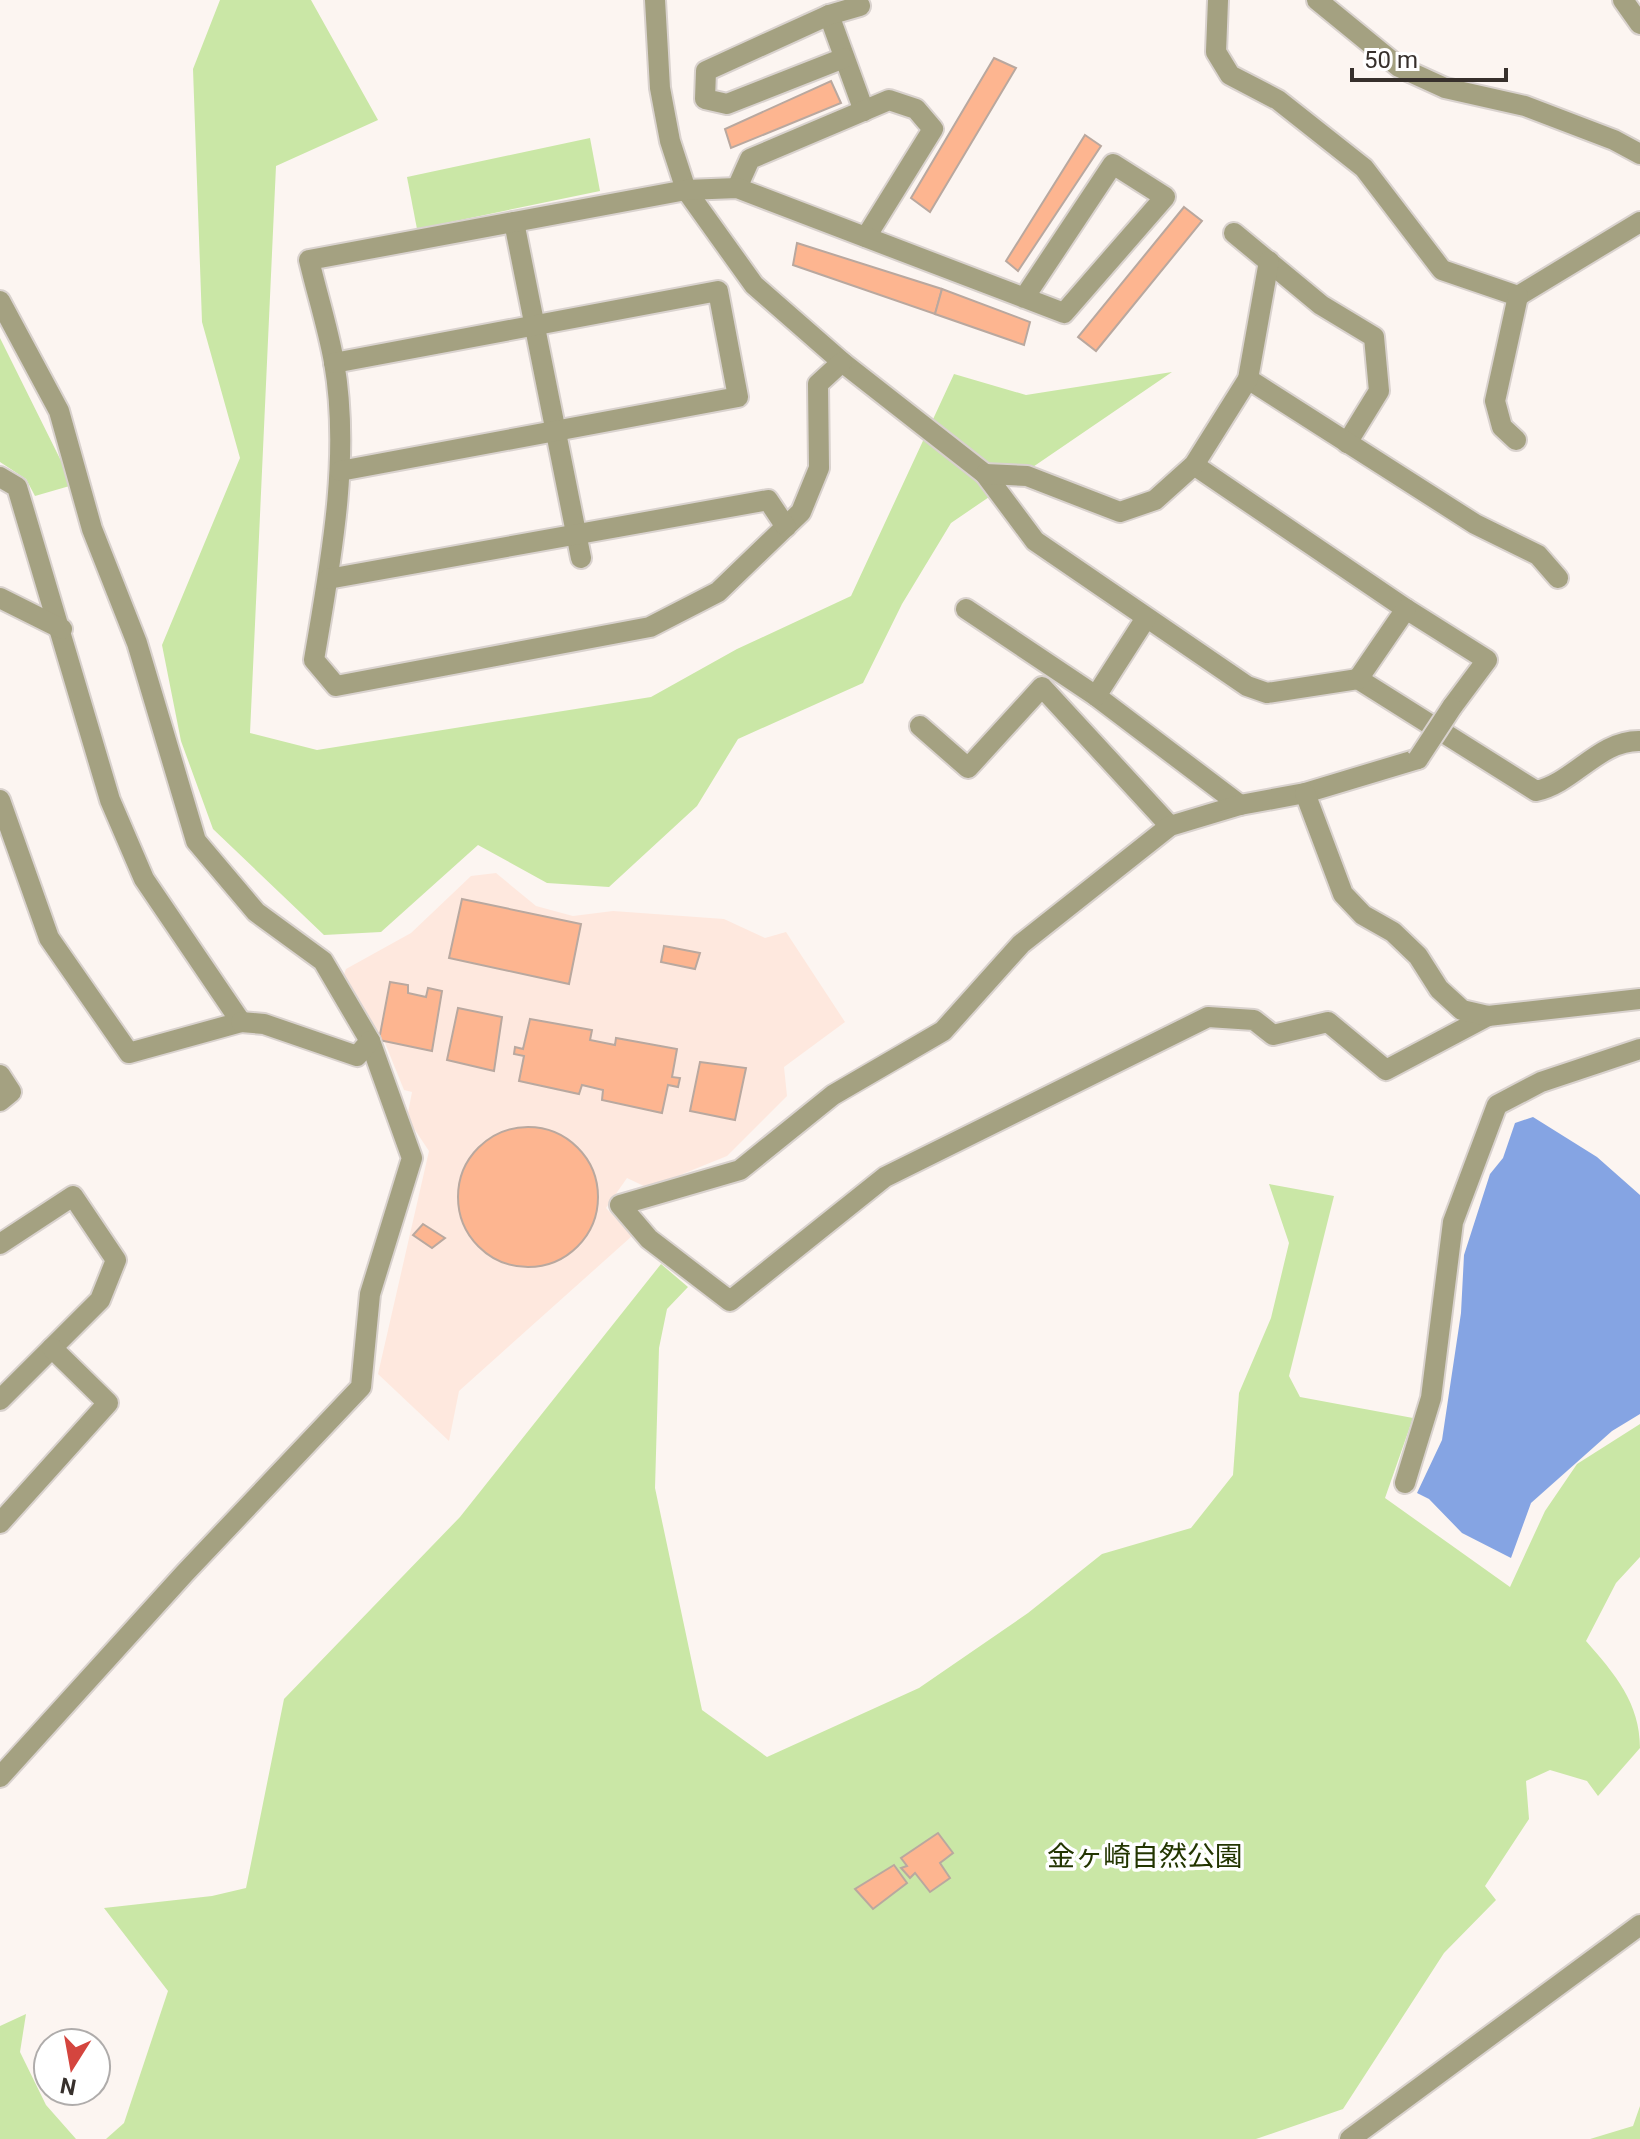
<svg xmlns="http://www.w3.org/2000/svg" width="1640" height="2139" viewBox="0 0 1640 2139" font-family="Roboto,'Noto Sans JP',sans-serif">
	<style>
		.built { fill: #fee8de }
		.green { fill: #cae7a6 }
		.water { fill: #85a4e3 }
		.building { fill: #fdb590; stroke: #b9a89f; stroke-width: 2 }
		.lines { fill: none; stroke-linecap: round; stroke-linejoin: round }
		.street-casing { stroke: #d9d2ce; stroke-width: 24 }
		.street { stroke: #a4a181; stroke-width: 20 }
		.street-bridge-casing { stroke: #d9d2ce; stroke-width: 24; stroke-linecap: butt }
		.street-bridge { stroke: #a4a181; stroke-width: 20 }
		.labels { text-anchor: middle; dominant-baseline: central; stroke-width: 7; stroke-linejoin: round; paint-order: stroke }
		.park-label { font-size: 28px; fill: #233501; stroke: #fff }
	</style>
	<rect width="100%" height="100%" fill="#fcf5f1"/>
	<polygon class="built" points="496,873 536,906 573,916 613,911 724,919 765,938 786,932 845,1022 784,1067 787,1096 727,1156 648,1188 627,1178 606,1208 632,1236 459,1391 449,1441 378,1374 429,1151 407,1118 412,1092 404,1090 385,1043 341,982 346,969 411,933 471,876"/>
	<g class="green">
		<polygon points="220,0 311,0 378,120 276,166 250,733 317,750 651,697 737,649 851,596 954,374 1026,395 1172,372 951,523 902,604 863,683 738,739 697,806 609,887 547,883 478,845 381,932 324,935 213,829 181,741 162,645 240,458 202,322 193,69"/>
		<polygon points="590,138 600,191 417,229 407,177"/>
		<polygon points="0,338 73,485 35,496 26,479 0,462"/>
		<path d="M 1269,1184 L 1334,1196 L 1289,1376 L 1300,1397 L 1413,1418 L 1385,1498 L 1510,1587 L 1545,1511 L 1577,1464 L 1640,1424 L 1640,1557 L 1616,1583 L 1586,1641 C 1615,1674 1640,1703 1640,1748 L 1598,1796 L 1587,1781 L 1550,1770 L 1526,1781 L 1529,1819 L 1485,1886 L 1496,1900 L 1444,1953 L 1343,2109 L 1256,2139 L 106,2139 L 124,2123 L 168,1991 L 104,1908 L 212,1896 L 246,1888 L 284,1699 L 460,1517 L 661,1264 L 688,1287 L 667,1309 L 659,1348 L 655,1488 L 702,1710 L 767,1757 L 919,1688 L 1028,1613 L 1102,1554 L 1191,1528 L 1233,1475 L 1239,1393 L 1271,1318 L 1289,1243 Z"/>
		<polygon points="26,2014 20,2052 46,2105 76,2139 0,2139 0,2026"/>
		<polygon points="1640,2106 1640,2139 1590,2139 1633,2126"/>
	</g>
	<polygon class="water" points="1533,1117 1597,1157 1640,1195 1640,1414 1612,1431 1531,1503 1511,1558 1462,1533 1429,1499 1417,1493 1442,1440 1461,1313 1464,1255 1490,1174 1503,1158 1515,1123"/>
	<g class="building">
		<polygon points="994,58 1016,68 930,212 911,198"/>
		<polygon points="831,81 841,103 731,148 725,129"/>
		<polygon points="1085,135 1101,146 1018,271 1006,261"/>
		<polygon points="1184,207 1202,221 1096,351 1078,337"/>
		<polygon points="797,243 942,289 935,314 793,265"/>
		<polygon points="942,289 1030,322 1024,345 935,314"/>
		<polygon points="462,899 581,924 569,984 449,958"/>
		<polygon points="664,946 700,953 695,969 661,962"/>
		<polygon points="390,982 408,985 408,993 426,997 428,988 442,991 432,1051 379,1040"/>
		<polygon points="458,1008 502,1017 494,1071 447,1060"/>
		<polygon points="530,1019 592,1030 590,1040 615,1045 616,1038 677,1049 672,1077 680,1078 678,1087 668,1085 662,1113 602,1100 603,1090 582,1085 579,1094 519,1081 524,1056 514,1054 515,1047 523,1049"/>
		<polygon points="700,1062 746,1068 735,1120 690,1111"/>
		<circle cx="528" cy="1197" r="70"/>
		<polygon points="423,1224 445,1238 432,1248 413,1235"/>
		<polygon points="938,1833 953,1853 940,1863 950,1878 930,1892 915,1873 910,1878 901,1868 907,1866 901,1858"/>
		<polygon points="894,1865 907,1883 873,1909 855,1889"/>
	</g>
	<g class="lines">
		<defs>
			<g id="street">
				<path d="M 655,0 L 660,88 L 670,141 L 686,190 L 754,285 L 842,362 L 985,474 L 1035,541 L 1247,686 L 1267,693 L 1358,679 L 1536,791 C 1574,783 1599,740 1640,741"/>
				<polyline points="1218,0 1216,52 1230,75 1278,100 1364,168 1442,270 1518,296 1640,222"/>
				<polyline points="1317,0 1399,67 1445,88 1525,106 1614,140 1640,154"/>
				<polyline points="1623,0 1640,24"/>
				<polyline points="829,15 864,111"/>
				<polyline points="844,58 727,104 705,99 706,71 829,15 860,6"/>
				<polyline points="737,188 750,159 889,100 916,109 933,129 866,237"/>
				<polyline points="514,222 581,558"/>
				<polyline points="1234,233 1321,305 1374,337 1379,391 1347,443"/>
				<polyline points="0,301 59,411 92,529 137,643 196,841 256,912 323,961 370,1041 412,1158 370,1294 361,1387 184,1574 0,1777"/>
				<path d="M 842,362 L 818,384 L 819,468 L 801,512 L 718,592 L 650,627 L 336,686 L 314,660 C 330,565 351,458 334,362 C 328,328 317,294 309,260 L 686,190 L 737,188 L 1064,313 L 1165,197 L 1113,164 L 1024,298"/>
				<polyline points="334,363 718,291 738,397 340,471"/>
				<polyline points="1248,379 1475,524 1538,555 1558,578"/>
				<polyline points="1516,440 1502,427 1495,401 1518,296"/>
				<polyline points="1194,465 1406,609 1487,660 1452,707"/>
				<polyline points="985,474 1027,476 1120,512 1155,500 1194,465 1248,379 1269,261"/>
				<polyline points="0,477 17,487 110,800 144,879 241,1022 129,1053 49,938 0,800"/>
				<polyline points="328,579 768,500 786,527"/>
				<polyline points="0,598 62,629"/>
				<polyline points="966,609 1096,696 1240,805"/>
				<polyline points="1358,679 1406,609"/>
				<polyline points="1096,696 1146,618"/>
				<polyline points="920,726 968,768 1042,687 1170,826"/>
				<polyline points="1418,759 1305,793 1240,805 1170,826 1021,944 943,1031 833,1095 740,1170 620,1205 649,1239 730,1301 885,1177 1208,1017 1254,1020 1273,1035 1328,1022 1386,1070 1488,1016"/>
				<polyline points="1305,793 1343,894 1363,915 1393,932 1418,956 1439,989 1462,1010 1488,1016 1640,999"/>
				<polyline points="241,1022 264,1024 357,1056 370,1041"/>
				<polyline points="0,1075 11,1092 0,1101"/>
				<polyline points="0,1244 73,1196 116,1260 100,1300 0,1400"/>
				<polyline points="1405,1483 1431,1398 1453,1222 1497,1105 1541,1082 1640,1049"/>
				<polyline points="0,1523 108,1403 52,1348"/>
				<polyline points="1350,2139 1640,1925"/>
			</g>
		</defs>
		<use href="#street" class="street-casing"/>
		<use href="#street" class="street"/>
		<defs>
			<polyline id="street-bridge" points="1418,759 1452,707"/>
		</defs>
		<use href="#street-bridge" class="street-bridge-casing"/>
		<use href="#street-bridge" class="street-bridge"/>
	</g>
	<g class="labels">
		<g class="park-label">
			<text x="1145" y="1856">金ヶ崎自然公園</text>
		</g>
	</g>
	<g transform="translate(72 2067) rotate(191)"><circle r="38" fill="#ffffff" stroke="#afacab" stroke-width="2"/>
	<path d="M0-6L14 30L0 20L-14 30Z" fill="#d4453e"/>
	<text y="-12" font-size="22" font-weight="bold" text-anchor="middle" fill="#37302c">N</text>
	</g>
	<path d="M1352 68v12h154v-12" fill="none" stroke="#37302c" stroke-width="4"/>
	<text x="1364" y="68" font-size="24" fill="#37302c" stroke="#ffffff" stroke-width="6" paint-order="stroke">50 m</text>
</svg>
